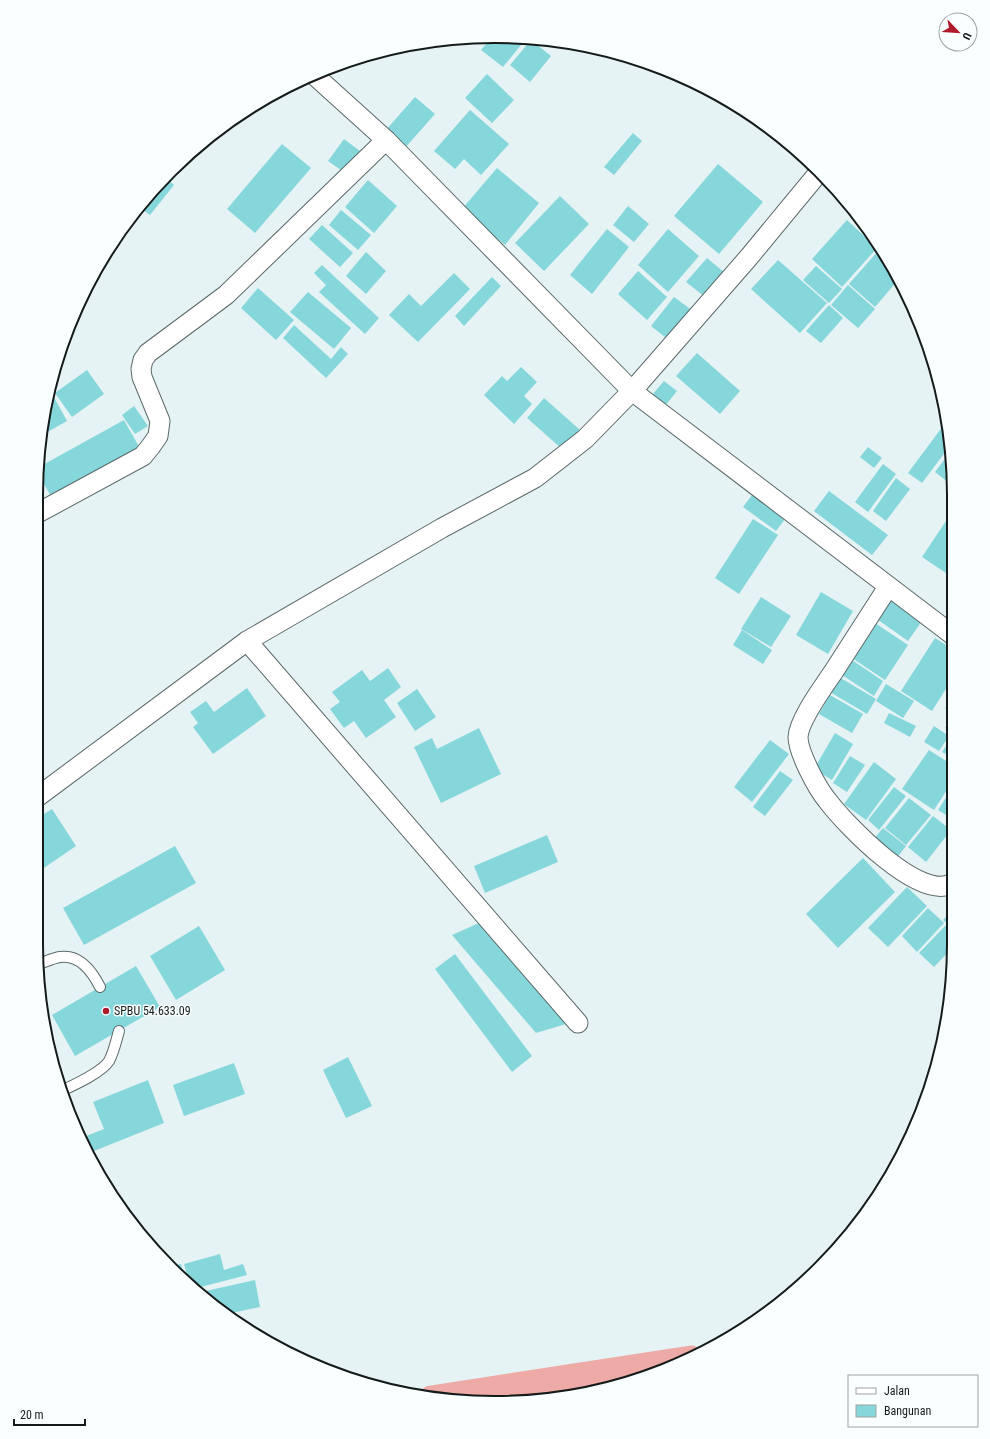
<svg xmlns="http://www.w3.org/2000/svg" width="990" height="1439" viewBox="0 0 990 1439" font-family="'Roboto Condensed',sans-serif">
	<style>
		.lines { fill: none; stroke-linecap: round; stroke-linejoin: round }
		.canal { stroke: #edaaa6; stroke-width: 25 }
		.building { fill: #86d7db }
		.lane-casing { stroke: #5c6969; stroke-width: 12 }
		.street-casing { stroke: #5c6969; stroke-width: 21 }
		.lane { stroke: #fff; stroke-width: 10 }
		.street { stroke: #fff; stroke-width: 19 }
		.poi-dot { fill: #ae1a2b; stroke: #f9ffff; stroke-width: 1.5 }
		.labels { text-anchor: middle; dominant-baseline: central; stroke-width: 3; stroke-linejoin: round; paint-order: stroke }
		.poi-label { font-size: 12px; fill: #151a1a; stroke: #f9ffff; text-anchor: start }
		.rim { fill: none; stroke: #151a1a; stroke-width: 2 }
	</style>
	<rect width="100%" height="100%" fill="#e5f3f4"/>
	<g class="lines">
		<polyline class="canal" points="431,1398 691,1358"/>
	</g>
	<g class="building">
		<polygon points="493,36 495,36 526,39 503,67 481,50"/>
		<polygon points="531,40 551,56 530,82 510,65"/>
		<polygon points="545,41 556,42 559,42 555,48"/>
		<polygon points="487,74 514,100 492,123 465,98"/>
		<polygon points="415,97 435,114 405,148 385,131"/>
		<polygon points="470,110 509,144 481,175 464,159 455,169 434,151"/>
		<polygon points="633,133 642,141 614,175 604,167"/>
		<polygon points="344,139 364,154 348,175 328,161"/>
		<polygon points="282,144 311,168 255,233 227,209"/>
		<polygon points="718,164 763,202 719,254 674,216"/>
		<polygon points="497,168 539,203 505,245 462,209"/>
		<polygon points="164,177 174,185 150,215 139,207"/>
		<polygon points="368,180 397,206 374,233 345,207"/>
		<polygon points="560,196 589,224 544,271 515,243"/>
		<polygon points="628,206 649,224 634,242 613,225"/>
		<polygon points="341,210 371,235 358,250 329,225"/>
		<polygon points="847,220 877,248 842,287 812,259"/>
		<polygon points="322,225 353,253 340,267 309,239"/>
		<polygon points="607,229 629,247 592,294 570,275"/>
		<polygon points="668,229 699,256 668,292 638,265"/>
		<polygon points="878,251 885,257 899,279 875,307 849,284"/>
		<polygon points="366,252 386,271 366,294 346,276"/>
		<polygon points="707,258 725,273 705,297 686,282"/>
		<polygon points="778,260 827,303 800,333 751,289"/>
		<polygon points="322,265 379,318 365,334 319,292 326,285 314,273"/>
		<polygon points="816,266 842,289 829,303 803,280"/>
		<polygon points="638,271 667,297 647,320 618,294"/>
		<polygon points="454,273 470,289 418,342 389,315 409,294 421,306"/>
		<polygon points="492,277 501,286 464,326 455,316"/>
		<polygon points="848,285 875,309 858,328 831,305"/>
		<polygon points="258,288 294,320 276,340 241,308"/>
		<polygon points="308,292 351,328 334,349 290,312"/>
		<polygon points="674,297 693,311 670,341 651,326"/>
		<polygon points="829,305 843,318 821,343 806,331"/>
		<polygon points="294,325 331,359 341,347 348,354 326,378 283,338"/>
		<polygon points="697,353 740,391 720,414 676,376"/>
		<polygon points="521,367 537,382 524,396 532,404 514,424 484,395 502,376 507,381"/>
		<polygon points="87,370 104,394 72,417 55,393"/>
		<polygon points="664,381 677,391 665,406 652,395"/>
		<polygon points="50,390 67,421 42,435 45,406"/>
		<polygon points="544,398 580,430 562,449 527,418"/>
		<polygon points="134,406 148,426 135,434 122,415"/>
		<polygon points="124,420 142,452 54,502 38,473 39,467"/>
		<polygon points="943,426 948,430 949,447 922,483 908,473"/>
		<polygon points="868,447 882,458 874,468 860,457"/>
		<polygon points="950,452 953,486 935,472"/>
		<polygon points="883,464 896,474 868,512 855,502"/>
		<polygon points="896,478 910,489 886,521 873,511"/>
		<polygon points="755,491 788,515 776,531 743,507"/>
		<polygon points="829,491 888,535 872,555 814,511"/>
		<polygon points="36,493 43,506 36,510"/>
		<polygon points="954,509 954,567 949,575 922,557"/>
		<polygon points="753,519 778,535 739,594 715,578"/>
		<polygon points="821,592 853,611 828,654 796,635"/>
		<polygon points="888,596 922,621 908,641 874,617"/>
		<polygon points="761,597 791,616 771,647 741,629"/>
		<polygon points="875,623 908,645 885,680 852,658"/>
		<polygon points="742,630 772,650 763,664 733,645"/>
		<polygon points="935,638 954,650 954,676 932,711 901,691"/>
		<polygon points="846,656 883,681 874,696 836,671"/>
		<polygon points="388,668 401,687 384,700 396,717 366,738 354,721 344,728 330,709 340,702 332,692 362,670 370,681"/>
		<polygon points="839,677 876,699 867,714 830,692"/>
		<polygon points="886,684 914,701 903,718 876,701"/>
		<polygon points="247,688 266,716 213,754 193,727 198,723 190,712 206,701 214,712"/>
		<polygon points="417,689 436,717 415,731 397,703"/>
		<polygon points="830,695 863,714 852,733 819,714"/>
		<polygon points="954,695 954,714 945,708"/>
		<polygon points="889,713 916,726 910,737 884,723"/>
		<polygon points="951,718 954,720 953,758 942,752 954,734 945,728"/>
		<polygon points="934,726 949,736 939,751 924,742"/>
		<polygon points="479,728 501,774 441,803 414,747 432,738 437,749"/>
		<polygon points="835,733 853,744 832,780 814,769"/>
		<polygon points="770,740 789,754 752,802 734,787"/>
		<polygon points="929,750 954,766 954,779 934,810 902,789"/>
		<polygon points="850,756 865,765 847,792 833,783"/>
		<polygon points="874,762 896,779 866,820 844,804"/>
		<polygon points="780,771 793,780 765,816 753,807"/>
		<polygon points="954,785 954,820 938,810"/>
		<polygon points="894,787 906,796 879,830 868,820"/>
		<polygon points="909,798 931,815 906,845 885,828"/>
		<polygon points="52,809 76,846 38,872 36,869 36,819"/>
		<polygon points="933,816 951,830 926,862 908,847"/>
		<polygon points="883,828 906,846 896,859 873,840"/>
		<polygon points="547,835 558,862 485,893 474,866"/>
		<polygon points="175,846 196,883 84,945 63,908"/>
		<polygon points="863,858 895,892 838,948 806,914"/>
		<polygon points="907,887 927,906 888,947 868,928"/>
		<polygon points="928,908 944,923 917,952 902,936"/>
		<polygon points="954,908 954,929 943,920"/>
		<polygon points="479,923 566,1024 536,1033 452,935"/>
		<polygon points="947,924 954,931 954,946 934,967 919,953"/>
		<polygon points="199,926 225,970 176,1000 150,956"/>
		<polygon points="455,954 532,1056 512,1072 435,969"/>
		<polygon points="136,966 160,1007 75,1056 52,1015"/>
		<polygon points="348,1057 372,1106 346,1118 323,1070"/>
		<polygon points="234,1063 245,1094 184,1116 173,1085"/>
		<polygon points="148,1080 164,1123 89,1153 81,1138 104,1129 93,1102"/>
		<polygon points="220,1254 224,1270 243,1264 247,1275 193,1289 190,1286 184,1264"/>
		<polygon points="181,1264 186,1282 172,1266"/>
		<polygon points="255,1280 260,1307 227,1314 197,1293"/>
	</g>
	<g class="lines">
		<defs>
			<g id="lane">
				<path d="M 39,964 C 45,962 53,958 60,957 C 80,954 92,971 100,987"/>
				<path d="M 61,1091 C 74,1085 101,1073 109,1061 C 114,1052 116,1041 119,1031"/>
			</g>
			<g id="street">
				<polyline points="313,74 386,140 632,391 954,636"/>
				<polyline points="36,514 143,456 151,446 158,436 160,421 142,377 141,369 143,360 148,353 226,295 386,140"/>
				<path d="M 888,587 C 870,615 852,643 834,671 C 824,686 799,719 798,737 C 798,752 817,788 827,800 C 844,823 923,906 954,882"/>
				<polyline points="247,641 578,1023"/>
				<polyline points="36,798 247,641 442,528 535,478 585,439 632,391 749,257 820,171"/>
			</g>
		</defs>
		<use href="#lane" class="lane-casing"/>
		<use href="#street" class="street-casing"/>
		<use href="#lane" class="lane"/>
		<use href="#street" class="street"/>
	</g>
	<circle class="poi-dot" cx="106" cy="1011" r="4"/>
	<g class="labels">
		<g class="poi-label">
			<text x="114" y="1011">SPBU 54.633.09</text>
		</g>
	</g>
	<path d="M0 0H990V1439H0ZM495 43H495A452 452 0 0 1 947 495V944A452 452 0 0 1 495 1396H495A452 452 0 0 1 43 944V495A452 452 0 0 1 495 43Z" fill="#f9ffff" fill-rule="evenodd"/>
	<path class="rim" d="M495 43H495A452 452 0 0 1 947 495V944A452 452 0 0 1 495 1396H495A452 452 0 0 1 43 944V495A452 452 0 0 1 495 43Z"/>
	<rect x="848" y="1375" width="130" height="52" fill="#f9ffff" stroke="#9ea3a3"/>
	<rect x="856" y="1388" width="20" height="6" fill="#ffffff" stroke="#9ea3a3"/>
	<text x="884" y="1395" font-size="12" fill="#151a1a">Jalan</text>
	<rect x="856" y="1405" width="20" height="12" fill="#86d7db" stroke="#9ea3a3"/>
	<text x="884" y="1415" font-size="12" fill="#151a1a">Bangunan</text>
	<g transform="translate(958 32) rotate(115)"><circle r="19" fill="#f9ffff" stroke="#9ea3a3"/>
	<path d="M0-3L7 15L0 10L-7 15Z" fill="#ae1a2b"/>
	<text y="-6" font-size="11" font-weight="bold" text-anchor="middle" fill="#151a1a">U</text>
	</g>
	<path d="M14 1419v6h71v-6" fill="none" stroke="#151a1a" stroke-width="2"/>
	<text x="20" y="1419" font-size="12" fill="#151a1a" stroke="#f9ffff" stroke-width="3" paint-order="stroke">20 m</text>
</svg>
